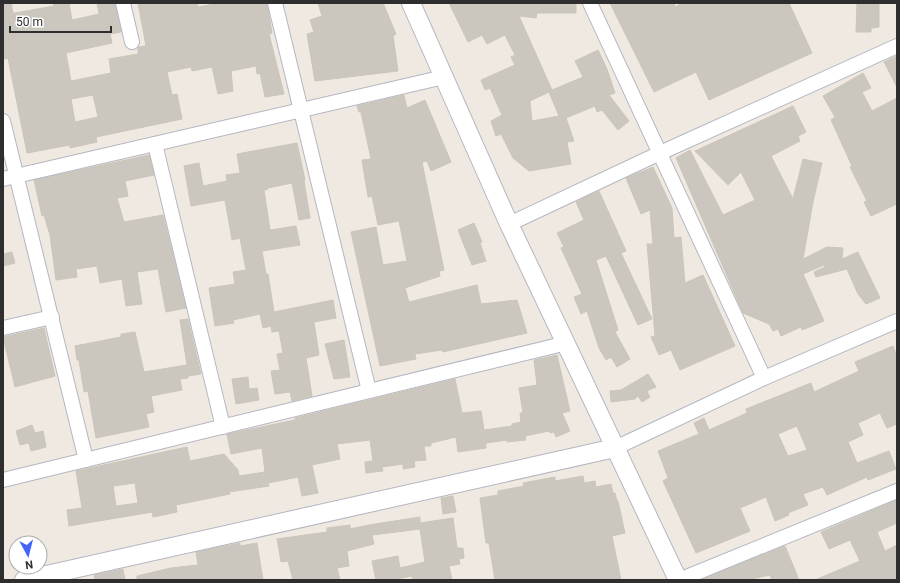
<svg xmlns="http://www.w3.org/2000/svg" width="900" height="583" viewBox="0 0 900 583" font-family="Roboto,sans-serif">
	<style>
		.building { fill: #cbc7bf; stroke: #cbc5ba; fill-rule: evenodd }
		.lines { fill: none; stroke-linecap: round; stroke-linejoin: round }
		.minor-casing { stroke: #b4b7c1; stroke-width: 16 }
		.tertiary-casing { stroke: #b4b7c1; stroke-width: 20 }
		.minor { stroke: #fff; stroke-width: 14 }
		.tertiary { stroke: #fff; stroke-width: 18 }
	</style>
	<rect width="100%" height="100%" fill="#efe9e1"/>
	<g class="building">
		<path d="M 3,3 L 11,3 L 13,13 L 15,13 L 54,6 L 53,3 L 69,3 L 72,20 L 99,14 L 97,3 L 115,3 L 121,32 L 110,34 L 112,43 L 66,53 L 71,81 L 111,73 L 109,59 L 138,54 L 138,47 L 146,46 L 138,3 L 197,3 L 198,7 L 219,3 L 267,3 L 272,33 L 269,34 L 284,94 L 265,97 L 260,73 L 257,74 L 256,66 L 231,71 L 233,91 L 218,94 L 212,67 L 192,71 L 191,67 L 167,72 L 172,95 L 177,94 L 182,119 L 96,137 L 97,142 L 70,148 L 70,145 L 27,153 L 8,58 L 3,59 ZM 93,95 L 98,117 L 75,122 L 71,99 Z"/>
		<polygon points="318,3 383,3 396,34 393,36 398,71 315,81 307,34 314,32 310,20 322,16"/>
		<path d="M 449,3 L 576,3 L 576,13 L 537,13 L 536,18 L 519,16 L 552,90 L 583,77 L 575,61 L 598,50 L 607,69 L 615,93 L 609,95 L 629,121 L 618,130 L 602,110 L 597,112 L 595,106 L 566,118 L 574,141 L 567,142 L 571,164 L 529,171 L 513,158 L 501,134 L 496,136 L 491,121 L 502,115 L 490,88 L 485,90 L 481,80 L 515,65 L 511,57 L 515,55 L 505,35 L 487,44 L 482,35 L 468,42 ZM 549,92 L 559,116 L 532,121 L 530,101 Z"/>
		<polygon points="610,3 674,3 675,7 683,3 789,3 812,53 709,100 696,72 654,92"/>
		<polygon points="857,3 879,3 879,27 871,28 871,32 856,32"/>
		<polygon points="897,56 897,87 884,62"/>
		<polygon points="863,73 871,88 862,92 872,111 897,98 897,204 871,216 864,202 867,201 850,167 852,166 831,120 835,117 823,96"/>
		<polygon points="404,95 407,108 425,100 451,162 431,171 427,161 422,162 444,270 439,271 440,276 405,288 409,302 477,285 481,304 517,300 527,333 443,352 442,350 415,354 416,359 380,366 351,232 376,227 383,265 407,261 399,221 378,225 372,196 368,197 362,160 371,159 361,112 359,112 357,106"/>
		<polygon points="793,106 806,132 798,136 800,141 771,156 793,199 803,159 822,163 813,202 803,259 827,247 843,248 842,259 858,252 880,298 866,304 858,294 847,269 816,277 814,272 825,267 824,265 803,274 824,321 802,330 801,327 781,336 778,329 773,331 769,324 743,313 676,158 690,150 723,215 755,200 741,172 728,185 695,151"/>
		<polygon points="297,143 305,180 304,181 310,218 299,220 292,183 268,188 268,189 264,190 270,230 296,226 300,245 262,251 266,274 268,274 274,312 333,300 336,318 314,322 319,355 306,358 312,396 292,401 290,392 275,394 271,371 280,370 277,354 283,353 279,331 272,332 271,326 263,328 260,314 233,320 234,323 215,326 209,288 235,284 233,272 246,270 240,238 232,240 225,200 191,206 184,166 199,163 203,186 227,181 226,175 240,173 237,154"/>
		<polygon points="149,155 154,175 125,181 128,196 117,198 124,222 163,215 186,308 166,312 158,269 137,272 142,304 126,306 122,279 100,283 97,266 76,269 77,277 56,280 50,235 44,215 42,216 34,180"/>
		<polygon points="653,167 672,208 674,238 681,237 685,283 703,275 735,346 680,370 671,350 659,355 651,337 655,336 647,244 653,244 650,210 641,214 626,178"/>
		<polygon points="599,191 626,251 621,253 652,319 638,325 606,256 596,260 618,330 615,332 630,359 617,367 611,357 606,360 599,348 587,311 581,314 574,297 582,294 561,248 564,247 557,233 584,220 576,202"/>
		<polygon points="474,223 482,242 480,243 486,261 472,265 458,230"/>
		<polygon points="12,252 15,263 3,266 3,254"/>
		<polygon points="188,319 201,374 188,376 188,378 180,379 182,390 151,396 154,412 146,414 149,427 96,438 88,391 84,392 79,360 77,360 75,346 121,337 121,334 135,332 144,372 187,365 180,320"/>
		<polygon points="44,328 55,376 15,387 3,337"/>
		<polygon points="344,340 350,377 334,379 325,344"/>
		<path d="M 893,346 L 897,357 L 897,424 L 887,428 L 880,413 L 858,423 L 863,435 L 848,442 L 857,463 L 889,451 L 896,469 L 868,480 L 867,477 L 827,495 L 823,487 L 803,494 L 808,505 L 788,513 L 789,515 L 775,521 L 766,497 L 740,508 L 750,531 L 696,553 L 663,481 L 668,478 L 658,451 L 699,434 L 694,423 L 704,418 L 709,430 L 747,413 L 746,409 L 811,383 L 814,392 L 859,371 L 855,362 ZM 797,426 L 807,450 L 788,456 L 778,434 Z"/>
		<path d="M 557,355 L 570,411 L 562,413 L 570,431 L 556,437 L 554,432 L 550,433 L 549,431 L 525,436 L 526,440 L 507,442 L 507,440 L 486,443 L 486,448 L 458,452 L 456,437 L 431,443 L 431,446 L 424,446 L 426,460 L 414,461 L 415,467 L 403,469 L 403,464 L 382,467 L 383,471 L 366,473 L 365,462 L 373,461 L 370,440 L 337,444 L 340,459 L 312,465 L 318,493 L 302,496 L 298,477 L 268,483 L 269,486 L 229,492 L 230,494 L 176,505 L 177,512 L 153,517 L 152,512 L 69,526 L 67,510 L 82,508 L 76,471 L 187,447 L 190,461 L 224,454 L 238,470 L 239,476 L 265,472 L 262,448 L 231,454 L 227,434 L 295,420 L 295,418 L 455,379 L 462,413 L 481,411 L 484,430 L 512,426 L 512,424 L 521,422 L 520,413 L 523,413 L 519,388 L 537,385 L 534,360 ZM 135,483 L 138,503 L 116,506 L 113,486 Z"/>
		<polygon points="648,374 656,387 647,391 650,397 642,402 638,396 635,399 611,402 610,391 621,390"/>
		<polygon points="248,377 249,389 257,388 259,400 236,404 232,379"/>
		<polygon points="32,425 35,433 43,431 46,447 31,451 29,443 20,445 16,431"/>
		<polygon points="583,476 584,483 595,481 596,487 611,484 613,493 615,493 617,501 618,501 625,533 612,536 621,580 495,580 489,543 486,543 480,498 498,495 498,491 524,486 523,483 555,477 555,481"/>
		<polygon points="453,496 456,512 443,514 441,498"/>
		<polygon points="897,500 897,523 877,532 885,551 897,545 897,580 815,580 860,561 850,540 829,549 821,532"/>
		<polygon points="420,517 420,523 453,518 457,548 463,548 464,558 459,559 460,564 449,566 452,580 413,580 412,576 392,580 376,580 372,561 398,556 400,568 425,562 420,529 372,535 374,544 347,551 349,566 337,568 340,580 293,580 288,561 281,562 277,539 327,532 327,528 350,525 350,529 369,525"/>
		<polygon points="240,543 240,546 257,543 263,580 137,580 137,576 171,568 198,565 196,552"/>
		<polygon points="785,546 799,580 772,580 770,575 747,580 701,580"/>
		<polygon points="123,569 125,580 95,580 94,575"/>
	</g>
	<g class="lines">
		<defs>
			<g id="minor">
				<polyline points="123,3 132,42"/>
				<polyline points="275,3 369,391"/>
				<polyline points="590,3 764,378"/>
				<polyline points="3,121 86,460"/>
				<polyline points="155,144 223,427"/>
				<polyline points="3,179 444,77"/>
				<polyline points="509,224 660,153 897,46"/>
				<polyline points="3,328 52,317"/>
				<polyline points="615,448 764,378 897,321"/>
				<polyline points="3,480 567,343"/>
				<polyline points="679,580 897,491"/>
			</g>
			<g id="tertiary">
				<polyline points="411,3 509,224 678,580"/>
				<polyline points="24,580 615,448"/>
			</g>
		</defs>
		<use href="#minor" class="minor-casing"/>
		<use href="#tertiary" class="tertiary-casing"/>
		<use href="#minor" class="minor"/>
		<use href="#tertiary" class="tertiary"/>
	</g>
	<rect width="900" height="583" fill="none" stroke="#2e2e2e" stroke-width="8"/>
	<g transform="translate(28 555) rotate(173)"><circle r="19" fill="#ffffff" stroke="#ababab"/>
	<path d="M0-3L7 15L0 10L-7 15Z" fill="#4264fb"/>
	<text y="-6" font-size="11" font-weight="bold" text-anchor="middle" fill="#2e2e2e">N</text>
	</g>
	<path d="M10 26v6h101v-6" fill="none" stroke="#2e2e2e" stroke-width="2"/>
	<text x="16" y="26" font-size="12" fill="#2e2e2e" stroke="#ffffff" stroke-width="3" paint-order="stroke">50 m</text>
</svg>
